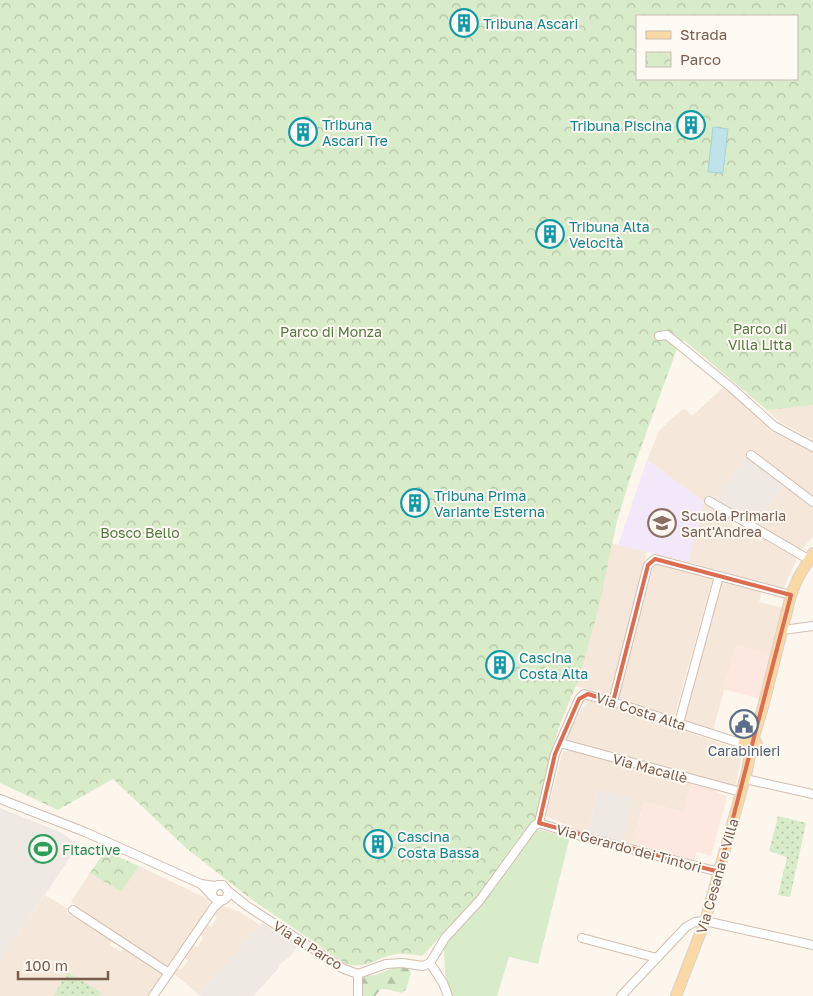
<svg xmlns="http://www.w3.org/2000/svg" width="813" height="996" viewBox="0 0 813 996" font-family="'Golos Text',sans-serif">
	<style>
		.residential { fill: #f5e8da }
		.commercial { fill: #fde8e0 }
		.industrial { fill: #efe9e4 }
		.education { fill: #f3e8fa }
		.grass { fill: url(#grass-dots) }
		.forest { fill: url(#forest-firs) }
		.park { fill: url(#park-crowns); fill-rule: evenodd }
		.garden { fill: #d8ecc9 }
		.water { fill: #bfe3e8; stroke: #a5d3da }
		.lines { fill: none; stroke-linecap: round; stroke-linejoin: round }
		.minor-casing { stroke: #d1beb0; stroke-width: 10 }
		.major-casing { stroke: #dad1cd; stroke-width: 12 }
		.minor { stroke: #fff; stroke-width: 8 }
		.major { stroke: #fbd9a5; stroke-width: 10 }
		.marked { fill: none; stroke: #dc6d51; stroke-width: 4; stroke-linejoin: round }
		.labels { text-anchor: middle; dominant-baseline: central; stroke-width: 4; stroke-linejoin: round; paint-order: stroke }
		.culture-label { font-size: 14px; fill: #0d838f; stroke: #fffaf3; text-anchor: start }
		.park-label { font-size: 14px; fill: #537a41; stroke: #fffaf3 }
		.education-label { font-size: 14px; fill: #785e54; stroke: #fffaf3; text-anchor: start }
		.street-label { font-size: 14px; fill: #7a5c4d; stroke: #fffaf3 }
		.service-label { font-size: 14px; fill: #4e5e75; stroke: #fffaf3 }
		.leisure-label { font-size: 14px; fill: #27864d; stroke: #fffaf3; text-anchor: start }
	</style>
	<defs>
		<pattern id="grass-dots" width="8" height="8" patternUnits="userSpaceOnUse" patternTransform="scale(1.25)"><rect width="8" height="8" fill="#d8ecc9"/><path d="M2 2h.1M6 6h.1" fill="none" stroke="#b4c2a5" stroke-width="1.8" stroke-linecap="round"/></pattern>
		<pattern id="forest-firs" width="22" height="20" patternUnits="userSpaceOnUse" patternTransform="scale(1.25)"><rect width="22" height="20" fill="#d8ecc9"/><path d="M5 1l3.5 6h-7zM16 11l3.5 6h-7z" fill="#b4c2a5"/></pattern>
		<pattern id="park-crowns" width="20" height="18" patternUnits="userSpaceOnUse" patternTransform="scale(1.25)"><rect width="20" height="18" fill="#d8ecc9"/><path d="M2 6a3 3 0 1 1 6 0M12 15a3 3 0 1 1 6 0" fill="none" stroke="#b4c2a5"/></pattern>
	</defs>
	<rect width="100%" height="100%" fill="#fdf6ec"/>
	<g class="residential">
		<polygon points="725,386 771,431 813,451 813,497 749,452 722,490 716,502 707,497 704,501 733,519 732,525 761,541 764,537 798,557 783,589 688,562 704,502 647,460 659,431 669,421 684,408 692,416"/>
		<polygon points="813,405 813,440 780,422 767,410"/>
		<polygon points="784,485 813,507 813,537 801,550 755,525"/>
		<polygon points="611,543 647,552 610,697 576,686"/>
		<polygon points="654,563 713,578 674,718 618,699"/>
		<polygon points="723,581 762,591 759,602 783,608 772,655 736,645 713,731 687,723 684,718 720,584"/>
		<polygon points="588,700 641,716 743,751 735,787 596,751 565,740 576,718"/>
		<polygon points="566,749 692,782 683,812 644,802 632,844 622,842 631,799 598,790 587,834 577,832 570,826 546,816 562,754"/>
		<polygon points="139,866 208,899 209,907 168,969 71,902 90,873 121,892"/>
		<polygon points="45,895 68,909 67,913 94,930 96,928 112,939 110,945 121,952 124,948 164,974 149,996 99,996 102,993 68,972 53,996 0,996 0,961"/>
		<polygon points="221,905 240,912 260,925 198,994 174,974 177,968 181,970 185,965 188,961 184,958 193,945 197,948 201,942 203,938 200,935 207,925 211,927 217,917 213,915"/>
	</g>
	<g class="commercial">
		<polygon points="736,645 772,655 760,699 723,689"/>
		<polygon points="692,782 718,789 717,793 727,796 711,856 697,852 694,861 632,844 644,802 683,812"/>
	</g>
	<g class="industrial">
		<polygon points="747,455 784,485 755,525 716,502 722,490"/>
		<polygon points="598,790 632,799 622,842 587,834"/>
		<polygon points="0,808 60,832 82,847 79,852 75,850 0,961"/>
		<polygon points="262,923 298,945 292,954 286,960 280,964 279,968 253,996 201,996 198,994"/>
	</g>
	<polygon class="education" points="647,460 704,502 688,562 618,545"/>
	<g class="grass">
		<polygon points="778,816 806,823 790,897 778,895 787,857 769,851"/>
		<polygon points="68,972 102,993 99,996 53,996"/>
	</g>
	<polygon class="forest" points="392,968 407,968 411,972 406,990 401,993 391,990 381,989 375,996 361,996 361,982 365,976 376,975"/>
	<g class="park">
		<path d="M 0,0 L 813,0 L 813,405 L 767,410 L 686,342 L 683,340 L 678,346 L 631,475 L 617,521 L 598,611 L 578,681 L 559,727 L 548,763 L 538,814 L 480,895 L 422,956 C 414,955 405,953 397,954 C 376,957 371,969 346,964 L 251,899 L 186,848 L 113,779 L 58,810 L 0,783 ZM 637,16 L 797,16 L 797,79 L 637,79 Z"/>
		<polygon points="105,851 139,866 121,892 90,873"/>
	</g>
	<polygon class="garden" points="536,829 570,837 538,964 509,957 497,996 452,996 445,975 444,949 447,941 481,905 533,831"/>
	<polygon class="water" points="713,127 728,129 723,173 708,172"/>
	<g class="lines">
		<defs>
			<g id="minor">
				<polyline points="659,336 667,335 733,389 774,426 813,447"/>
				<polyline points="751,455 813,502"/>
				<polyline points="709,501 808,559"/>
				<polyline points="783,630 813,626"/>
				<polyline points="613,702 648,565 655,559 791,595"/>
				<polyline points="679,723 719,576"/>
				<polyline points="560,743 741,792"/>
				<polyline points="745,779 813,794"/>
				<polyline points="0,799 85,832 201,884 215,886"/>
				<polyline points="539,823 555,754 579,699 584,694 613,702 743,744"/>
				<polyline points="539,823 577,835 719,872"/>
				<polyline points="201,884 216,900 224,900 227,897 228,891 223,885 218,885 212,890 212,894"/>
				<polyline points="228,891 247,906 344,969 358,974 386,964 402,963 423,966 430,963 445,938 480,900 534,826 539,823"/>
				<polyline points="73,910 169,973"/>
				<polyline points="582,938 657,958"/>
				<polyline points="430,963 443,983 448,996"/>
				<polyline points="153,996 214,907 221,901"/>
				<polyline points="358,996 358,974"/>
				<polyline points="621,996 686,927 695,922 705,921 813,945"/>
			</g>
			<g id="major">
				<circle cx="750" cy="746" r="7"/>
				<polyline points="753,740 763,707 791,595 798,578 813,553"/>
				<polyline points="676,996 705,921 747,771 750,754"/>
			</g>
		</defs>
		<use href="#minor" class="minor-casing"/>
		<use href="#major" class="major-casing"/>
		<use href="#minor" class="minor"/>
		<use href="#major" class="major"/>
	</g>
	<path class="marked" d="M 655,559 L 791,595 L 719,872 L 539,823 L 555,754 L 579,699 L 588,694 L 613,702 L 648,565 Z"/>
	<defs>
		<symbol id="building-ring" viewBox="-11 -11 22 22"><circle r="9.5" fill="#fffaf3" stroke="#0f9aa8" stroke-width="1.5"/><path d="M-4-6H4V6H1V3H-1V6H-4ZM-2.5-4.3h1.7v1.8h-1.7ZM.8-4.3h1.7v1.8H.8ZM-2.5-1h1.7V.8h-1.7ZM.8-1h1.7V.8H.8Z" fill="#0f9aa8"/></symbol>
		<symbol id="school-ring" viewBox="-11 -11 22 22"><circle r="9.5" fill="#fffaf3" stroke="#8d6e63" stroke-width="1.5"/><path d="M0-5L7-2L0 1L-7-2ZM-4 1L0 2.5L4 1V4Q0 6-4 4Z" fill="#8d6e63"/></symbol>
		<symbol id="civic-ring" viewBox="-11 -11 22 22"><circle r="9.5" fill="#fffaf3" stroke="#5c6f8a" stroke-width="1.5"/><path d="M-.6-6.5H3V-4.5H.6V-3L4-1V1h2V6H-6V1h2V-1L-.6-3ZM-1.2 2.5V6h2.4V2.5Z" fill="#5c6f8a"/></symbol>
		<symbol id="stadium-ring" viewBox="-11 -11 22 22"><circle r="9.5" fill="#fffaf3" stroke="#2e9e5b" stroke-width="1.5"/><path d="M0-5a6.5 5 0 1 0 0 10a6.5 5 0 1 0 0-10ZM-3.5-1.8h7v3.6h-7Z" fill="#2e9e5b"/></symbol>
	</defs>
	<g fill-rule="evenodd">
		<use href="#building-ring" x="448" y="7" width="32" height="32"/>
		<use href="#building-ring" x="675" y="109" width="32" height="32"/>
		<use href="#building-ring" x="287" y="116" width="32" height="32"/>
		<use href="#building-ring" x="534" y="218" width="32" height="32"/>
		<use href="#building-ring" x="399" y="487" width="32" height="32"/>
		<use href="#school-ring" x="646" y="507" width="32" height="32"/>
		<use href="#building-ring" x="484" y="649" width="32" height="32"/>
		<use href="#civic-ring" x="728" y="708" width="32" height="32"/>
		<use href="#building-ring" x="362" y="828" width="32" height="32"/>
		<use href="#stadium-ring" x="27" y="833" width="32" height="32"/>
	</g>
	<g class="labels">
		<g class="culture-label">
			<text x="483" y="23">Tribuna Ascari</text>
			<text x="322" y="124">Tribuna<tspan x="322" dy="16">Ascari Tre</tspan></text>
			<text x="672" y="125" text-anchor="end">Tribuna Piscina</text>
			<text x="569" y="226">Tribuna Alta<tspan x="569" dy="16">Velocità</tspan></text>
			<text x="434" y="495">Tribuna Prima<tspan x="434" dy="16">Variante Esterna</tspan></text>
			<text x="519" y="657">Cascina<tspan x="519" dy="16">Costa Alta</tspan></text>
			<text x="397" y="836">Cascina<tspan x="397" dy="16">Costa Bassa</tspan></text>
		</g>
		<g class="park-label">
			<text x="760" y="328">Parco di<tspan x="760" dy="16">Villa Litta</tspan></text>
			<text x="331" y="331">Parco di Monza</text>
			<text x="140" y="532">Bosco Bello</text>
		</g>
		<g class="education-label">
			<text x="681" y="515">Scuola Primaria<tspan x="681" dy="16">Sant'Andrea</tspan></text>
		</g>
		<g class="street-label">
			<text transform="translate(641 711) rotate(18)">Via Costa Alta</text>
			<text transform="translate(650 768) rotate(15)">Via Macallè</text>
			<text transform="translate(629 848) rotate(15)">Via Gerardo dei Tintori</text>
			<text transform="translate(717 876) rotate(-74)">Via Cesana e Villa</text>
			<text transform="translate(308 945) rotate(32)">Via al Parco</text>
		</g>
		<g class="service-label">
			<text x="744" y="750">Carabinieri</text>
		</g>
		<g class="leisure-label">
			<text x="62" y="849">Fitactive</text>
		</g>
	</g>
	<rect x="636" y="15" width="162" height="65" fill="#fffaf3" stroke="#cabbb1"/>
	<rect x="646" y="31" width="25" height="8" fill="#fbd9a5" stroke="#cabbb1"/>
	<text x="680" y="40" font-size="15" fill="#7a5c4d">Strada</text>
	<rect x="646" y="52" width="25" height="15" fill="url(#park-crowns)" stroke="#cabbb1"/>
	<text x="680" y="65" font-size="15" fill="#7a5c4d">Parco</text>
	<path d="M18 971v8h90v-8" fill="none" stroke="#7a5c4d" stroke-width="2.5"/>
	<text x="25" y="971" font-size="15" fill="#7a5c4d" stroke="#fffaf3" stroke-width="4" paint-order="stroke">100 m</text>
</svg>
